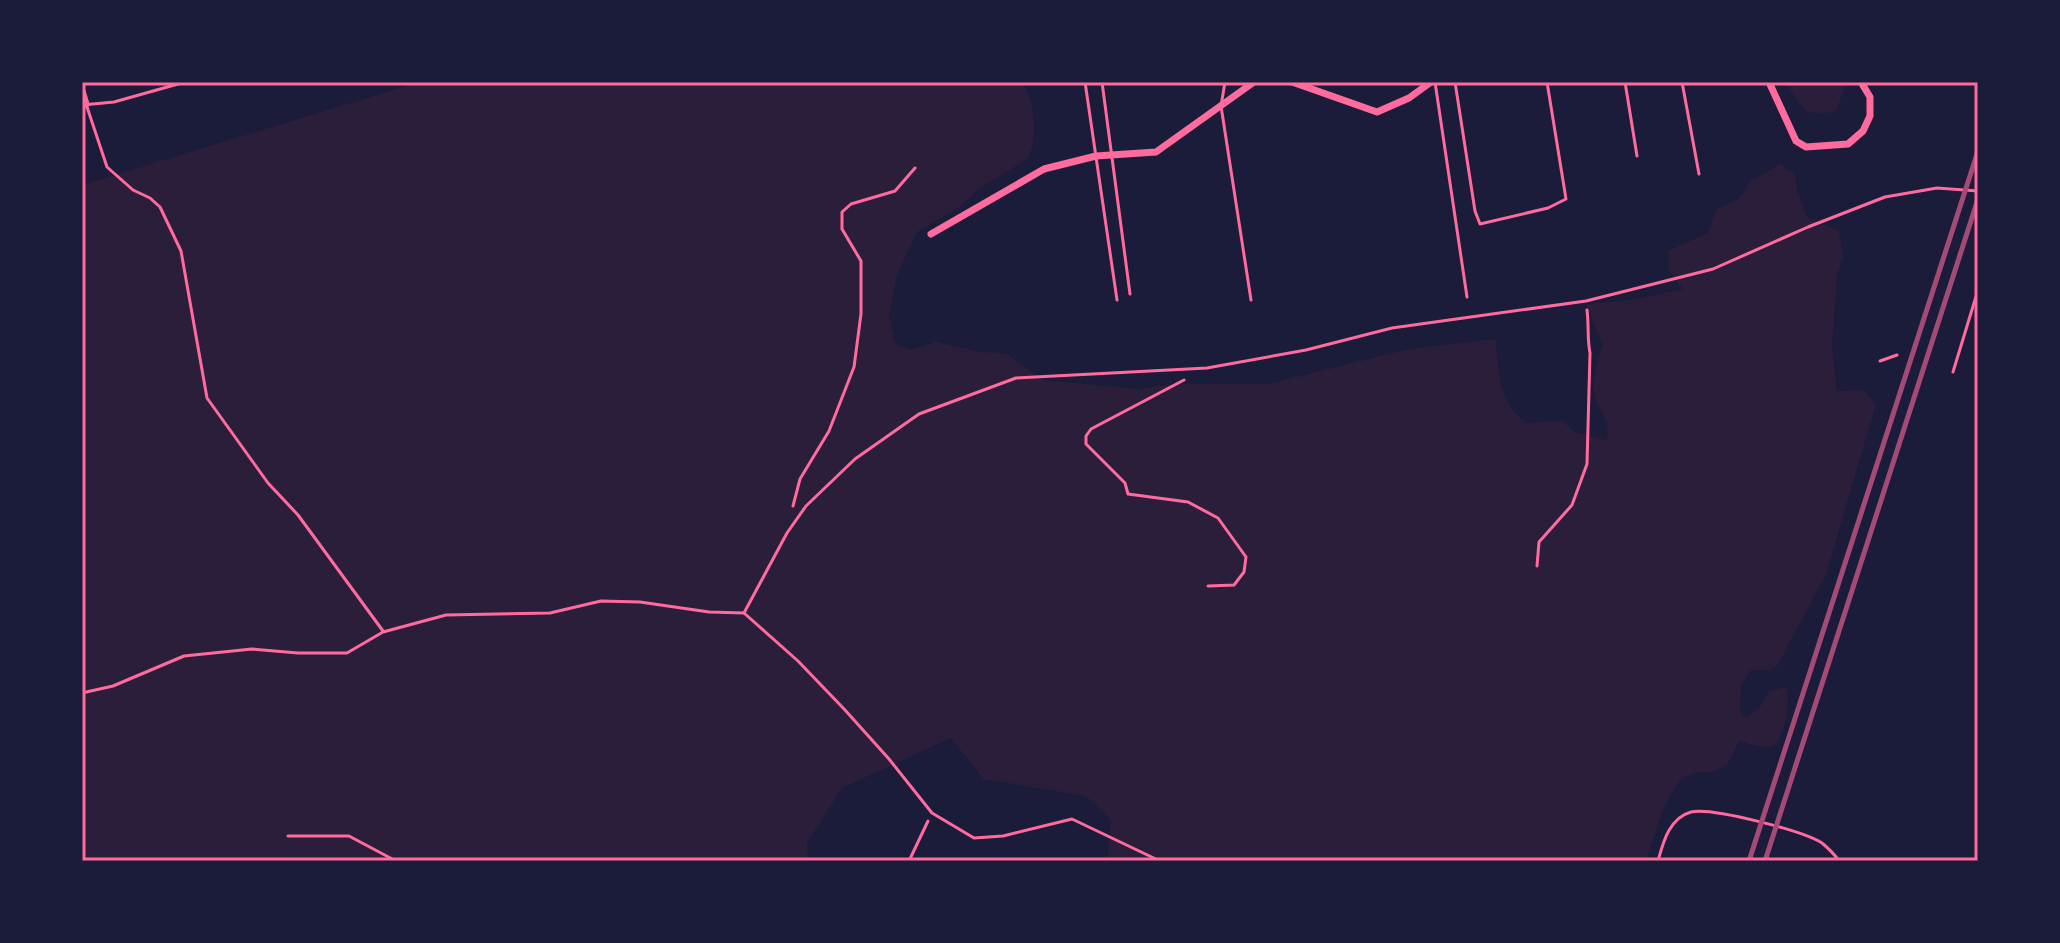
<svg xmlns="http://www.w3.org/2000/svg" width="2060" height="943" viewBox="0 0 2060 943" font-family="'Titillium Web',sans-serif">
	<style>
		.green { fill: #2a1e3b }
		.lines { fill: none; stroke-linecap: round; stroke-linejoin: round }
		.path { stroke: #ff6b9d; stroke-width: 3 }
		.service { stroke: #ff6b9d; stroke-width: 3 }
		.minor { stroke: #ff6b9d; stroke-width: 7 }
		.rail { stroke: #a44b75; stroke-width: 5 }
		.neatline { fill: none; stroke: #ff6b9d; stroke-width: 3 }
	</style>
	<rect width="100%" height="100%" fill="#1b1b3a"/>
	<g class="green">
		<path d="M 419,82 L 1021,82 C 1035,96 1039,144 1027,159 L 979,189 L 958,208 L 917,232 L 897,275 L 889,316 L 895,343 L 910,350 L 936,342 L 980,352 L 1006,353 L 1043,380 L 1137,389 L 1176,384 L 1268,384 L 1409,349 L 1496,339 C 1498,373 1498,400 1526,423 L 1562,420 L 1574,432 L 1607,440 C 1610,415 1600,416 1595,397 C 1591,379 1597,362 1603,345 L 1586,304 L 1632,300 L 1683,289 L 1669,270 L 1668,251 L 1708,233 L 1717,208 C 1732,204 1744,198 1749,182 L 1780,164 L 1795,174 L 1797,191 L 1807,217 L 1839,231 L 1843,257 L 1837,275 L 1832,347 L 1837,391 L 1864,390 L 1876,404 L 1826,575 L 1777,666 L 1769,671 L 1751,670 L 1741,685 L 1740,712 L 1746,718 L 1760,707 L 1769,691 L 1786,687 C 1791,698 1785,742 1772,746 C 1762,749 1749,743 1739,741 C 1735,748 1732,758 1727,764 C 1715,778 1692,767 1681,780 C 1661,803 1656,834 1646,861 L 1102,861 L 1108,855 L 1111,819 L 1086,796 L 983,779 L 951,738 L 842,788 L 807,843 L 808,861 L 82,861 L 82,185 Z"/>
		<path d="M 1786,82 L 1843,82 L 1845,87 L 1836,111 C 1805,119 1801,107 1786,82 Z"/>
	</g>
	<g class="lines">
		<g class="path">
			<polyline points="1184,380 1091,429 1086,436 1086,444 1125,483 1128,494 1188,502 1218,518 1246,557 1244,572 1234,585 1208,586"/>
			<polyline points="793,506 800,479 829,431 854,367 861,314 861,261 842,229 842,212 851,204 895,191 915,168"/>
			<path d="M 1537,566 L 1539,542 L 1572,505 L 1587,464 L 1590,353 C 1587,338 1589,325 1587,310"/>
			<polyline points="288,836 349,836 396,861"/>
			<polyline points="909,861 928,821"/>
		</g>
		<g class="service">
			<polyline points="1085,82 1117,300"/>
			<polyline points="1102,82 1130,294"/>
			<polyline points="1225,82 1221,106 1251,300"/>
			<polyline points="1435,82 1467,297"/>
			<polyline points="1455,82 1475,211 1480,224 1548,208 1566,199 1547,82"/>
			<polyline points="1625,82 1637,156"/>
			<polyline points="1682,82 1699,174"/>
			<polyline points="86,104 107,167 133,190 150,198 160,207 181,251 207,398 268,483 298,515 383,631"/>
			<polyline points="82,105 114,102 185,82"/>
			<polyline points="1880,361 1897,355"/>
			<polyline points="1953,372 1978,290"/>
			<polyline points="744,613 787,533 806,506 855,459 919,414 1016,378 1207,368 1306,350 1392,328 1586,301 1713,269 1808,227 1885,197 1937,188 1978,191"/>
			<polyline points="82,693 113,686 184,656 252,649 298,653 347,653 383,632 446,615 550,613 601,601 640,602 709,612 744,613 798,661 845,710 889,759 932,813 974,838 1003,836 1072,819 1160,861"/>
			<path d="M 1658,861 C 1663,843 1669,818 1691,812 C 1712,807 1803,831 1822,843 C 1828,848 1835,855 1839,861"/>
		</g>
		<g class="minor">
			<polyline points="1292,82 1377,112 1409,98 1431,82"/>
			<polyline points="1769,82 1796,141 1806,147 1848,144 1863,131 1870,116 1870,97 1861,82"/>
			<polyline points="82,91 86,104"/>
			<polyline points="931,234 1044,169 1096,156 1156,152 1254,82"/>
		</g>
		<g class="rail">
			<polyline points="1749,861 1978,151"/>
			<polyline points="1765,861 1978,199"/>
		</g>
	</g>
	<rect width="2060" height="943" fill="none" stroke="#1b1b3a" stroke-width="168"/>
	<rect x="84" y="84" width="1892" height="775" class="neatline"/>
</svg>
